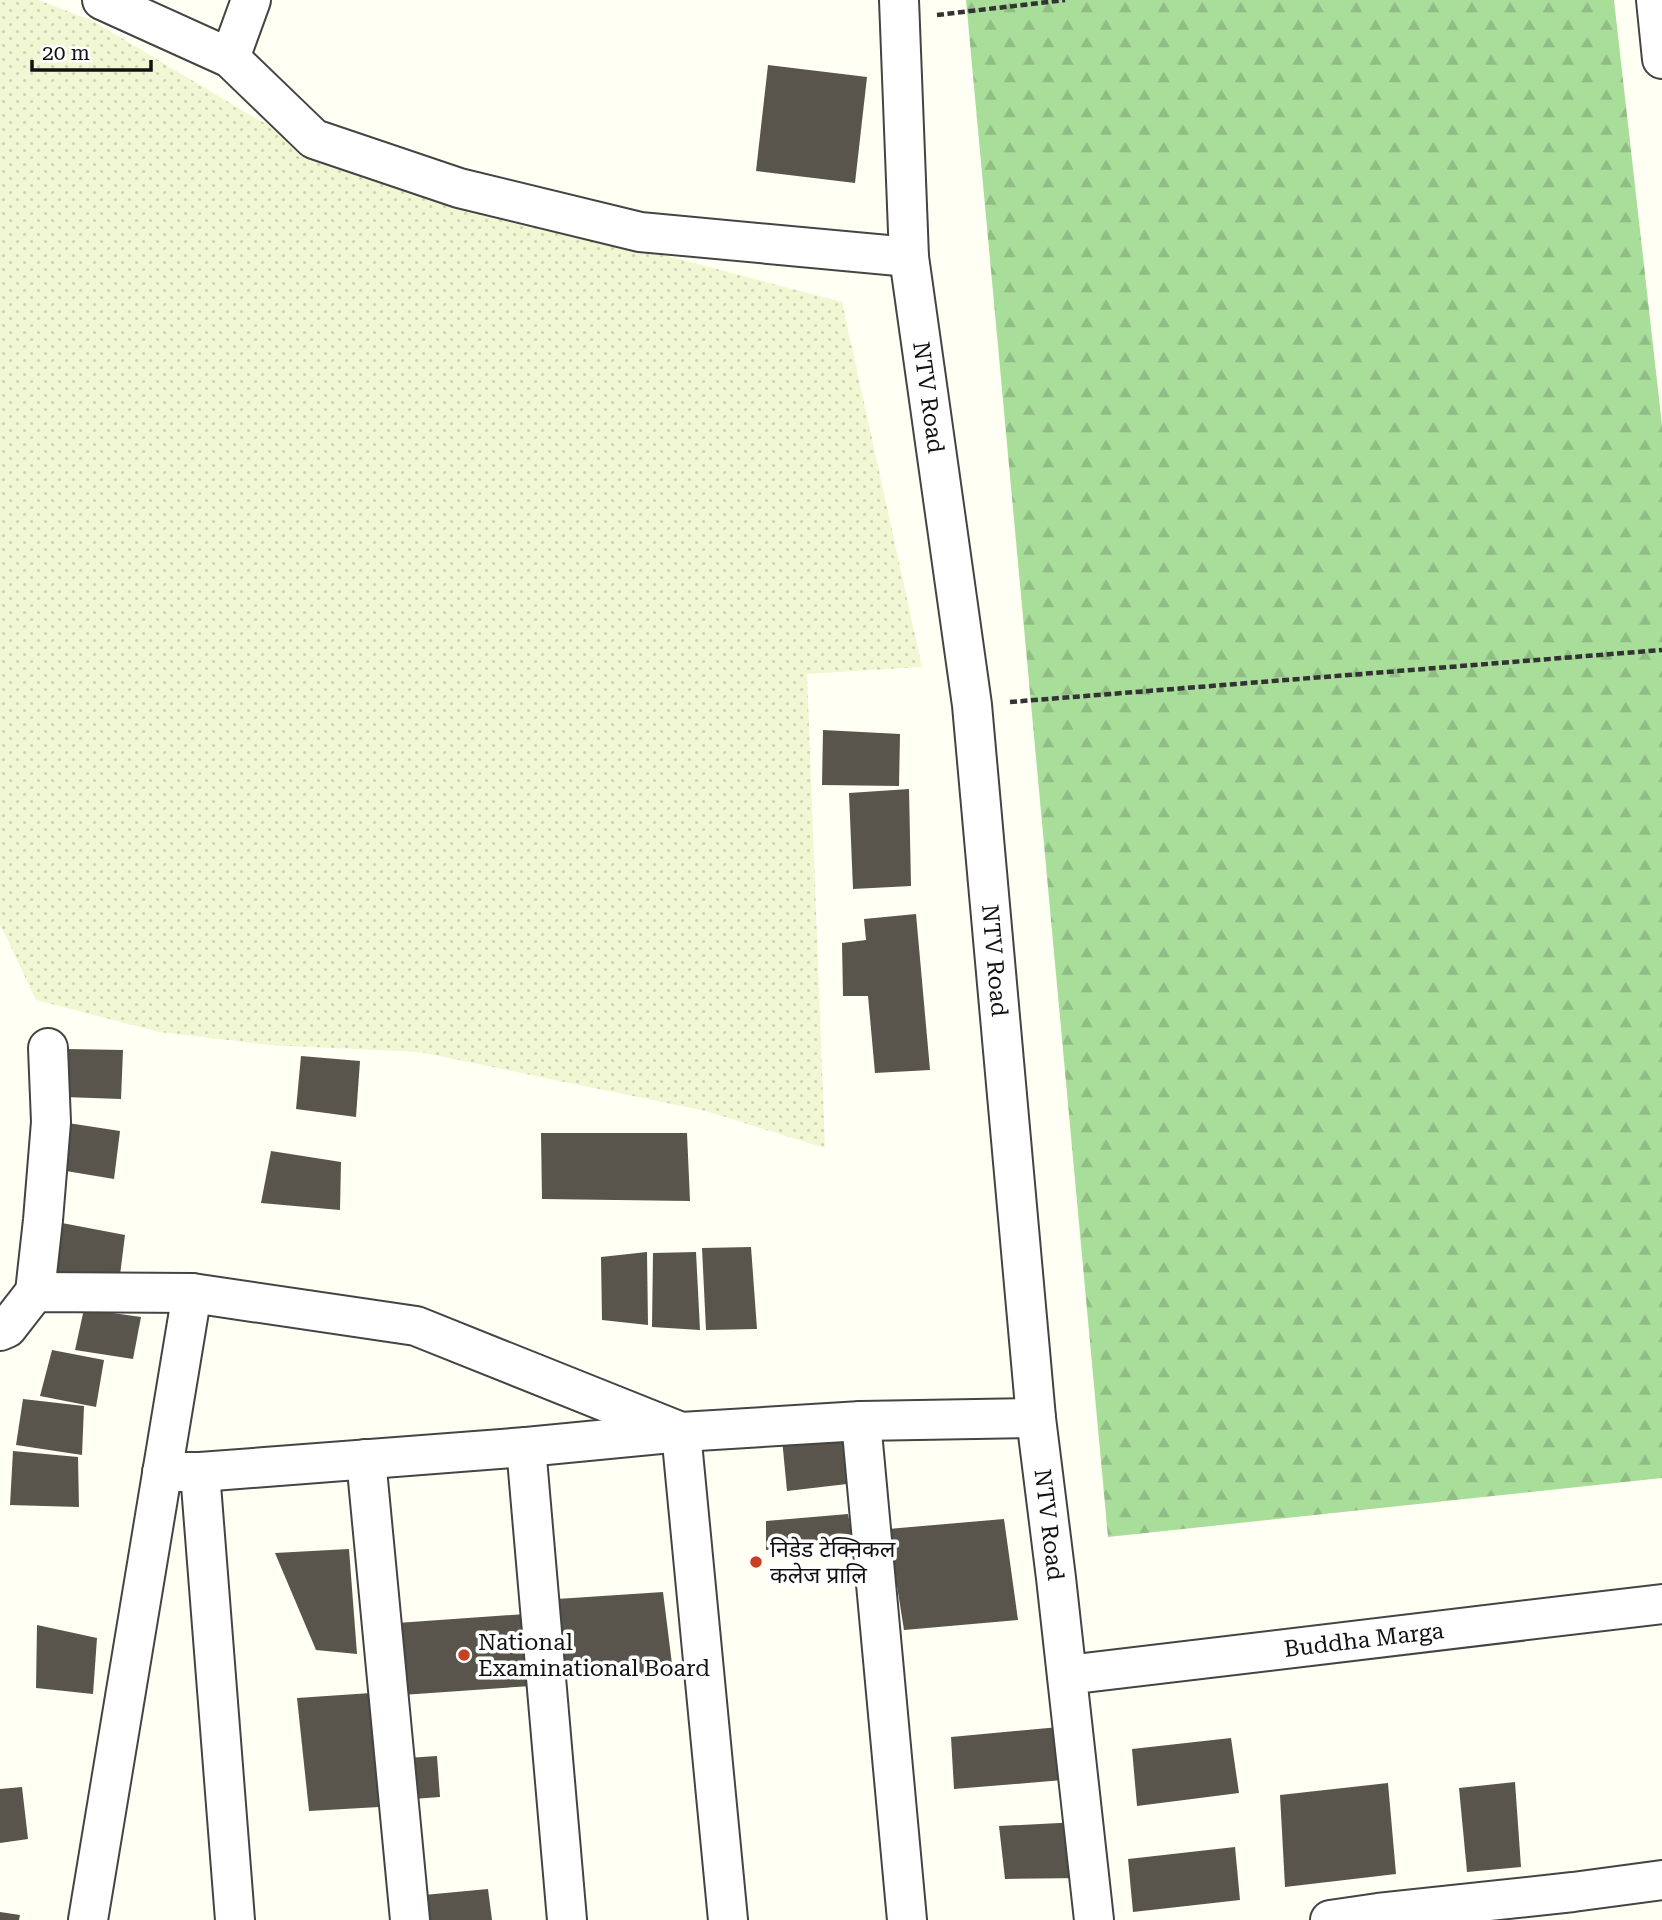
<svg xmlns="http://www.w3.org/2000/svg" width="1662" height="1920" viewBox="0 0 1662 1920" font-family="'Roboto Serif','Noto Sans Devanagari',serif">
	<style>
		.farmland { fill: url(#farmland-dots) }
		.forest { fill: url(#forest-firs) }
		.building { fill: #5a554c }
		.lines { fill: none; stroke-linecap: round; stroke-linejoin: round }
		.minor-casing { stroke: #444; stroke-width: 42 }
		.path { stroke: #333; stroke-width: 4.5; stroke-dasharray: 7 3.5; stroke-linecap: butt }
		.minor { stroke: #fff; stroke-width: 38 }
		.poi-dot { fill: #c84022; stroke: #fff; stroke-width: 2.5 }
		.labels { text-anchor: middle; dominant-baseline: central; stroke-width: 7; stroke-linejoin: round; paint-order: stroke }
		.street-label { font-size: 23px; fill: #111; stroke: #fff }
		.poi-label { font-size: 23px; fill: #111; stroke: #fff; text-anchor: start }
	</style>
	<defs>
		<pattern id="farmland-dots" width="8" height="8" patternUnits="userSpaceOnUse" patternTransform="scale(1.75)"><rect width="8" height="8" fill="#f1f7d2"/><path d="M2 2h.1M6 6h.1" fill="none" stroke="#ced3b3" stroke-width="1.8" stroke-linecap="round"/></pattern>
		<pattern id="forest-firs" width="22" height="20" patternUnits="userSpaceOnUse" patternTransform="scale(1.75)"><rect width="22" height="20" fill="#a8de9a"/><path d="M5 1l3.5 6h-7zM16 11l3.5 6h-7z" fill="#90bd84"/></pattern>
	</defs>
	<rect width="100%" height="100%" fill="#fffff4"/>
	<polygon class="farmland" points="0,0 38,0 93,21 255,118 367,177 842,302 922,667 807,674 825,1148 706,1111 420,1052 270,1045 159,1032 36,1000 0,924"/>
	<polygon class="forest" points="966,0 1614,0 1662,425 1662,1478 1108,1537"/>
	<g class="building">
		<polygon points="768,65 867,77 855,183 756,171"/>
		<polygon points="823,730 900,734 899,786 822,785"/>
		<polygon points="909,789 911,886 853,889 849,793"/>
		<polygon points="916,914 930,1070 875,1073 868,996 843,996 842,943 866,940 864,919"/>
		<polygon points="67,1049 123,1050 121,1099 64,1097"/>
		<polygon points="301,1056 360,1061 356,1117 296,1109"/>
		<polygon points="68,1123 120,1131 114,1179 60,1170"/>
		<polygon points="541,1133 687,1133 690,1201 542,1199"/>
		<polygon points="271,1151 341,1162 340,1210 261,1203"/>
		<polygon points="62,1223 125,1235 119,1283 56,1272"/>
		<polygon points="751,1247 757,1329 706,1330 702,1248"/>
		<polygon points="647,1252 648,1325 602,1320 601,1257"/>
		<polygon points="696,1252 700,1330 652,1327 653,1253"/>
		<polygon points="84,1309 141,1317 133,1359 75,1350"/>
		<polygon points="52,1350 104,1360 96,1407 40,1396"/>
		<polygon points="23,1399 84,1406 82,1455 16,1445"/>
		<polygon points="842,1435 847,1484 787,1491 782,1439"/>
		<polygon points="13,1451 78,1457 79,1507 10,1505"/>
		<polygon points="848,1514 853,1540 766,1550 766,1521"/>
		<polygon points="1004,1519 1018,1620 904,1630 888,1529"/>
		<polygon points="349,1549 357,1654 316,1650 275,1553"/>
		<polygon points="663,1592 673,1672 566,1679 557,1599"/>
		<polygon points="526,1614 531,1686 402,1695 397,1623"/>
		<polygon points="37,1625 97,1638 93,1694 36,1688"/>
		<polygon points="371,1693 379,1807 309,1811 297,1698"/>
		<polygon points="1059,1727 1063,1780 954,1789 951,1737"/>
		<polygon points="1231,1738 1239,1793 1137,1806 1132,1749"/>
		<polygon points="437,1756 440,1797 413,1799 407,1758"/>
		<polygon points="1515,1782 1521,1867 1467,1872 1459,1788"/>
		<polygon points="1388,1783 1396,1874 1285,1887 1280,1795"/>
		<polygon points="22,1787 28,1839 0,1843 0,1789"/>
		<polygon points="1079,1822 1085,1878 1005,1879 999,1826"/>
		<polygon points="1235,1847 1240,1900 1133,1912 1128,1859"/>
		<polygon points="488,1889 492,1920 425,1920 424,1895"/>
		<polygon points="0,1912 20,1915 19,1920 0,1920"/>
	</g>
	<g class="lines">
		<defs>
			<g id="minor">
				<polyline points="102,0 230,58 314,139 459,188 640,232 909,257"/>
				<path id="s1" d="M 899,0 L 909,257 L 972,705 L 1036,1418 L 1056,1578 L 1094,1920"/>
				<polyline points="1656,0 1662,59"/>
				<polyline points="230,58 251,0"/>
				<polyline points="35,1292 43,1220 51,1122 48,1048"/>
				<polyline points="0,1331 7,1328 35,1292 192,1293 416,1326 681,1432 728,1920"/>
				<polyline points="861,1421 907,1920"/>
				<polyline points="526,1447 567,1920"/>
				<polyline points="366,1459 410,1920"/>
				<polyline points="162,1472 200,1472 526,1447 681,1432 861,1421 1036,1418"/>
				<polyline points="200,1472 235,1920"/>
				<path id="s2" d="M 1067,1675 L 1662,1604"/>
				<polyline points="88,1920 192,1293"/>
				<polyline points="1330,1920 1378,1913 1573,1892 1662,1880"/>
			</g>
		</defs>
		<use href="#minor" class="minor-casing"/>
		<g class="path">
			<polyline points="937,15 1065,0"/>
			<polyline points="1010,702 1662,650"/>
		</g>
		<use href="#minor" class="minor"/>
	</g>
	<g class="poi-dot">
		<circle cx="756" cy="1562" r="7"/>
		<circle cx="464" cy="1655" r="7"/>
	</g>
	<g class="labels">
		<g class="street-label">
			<text stroke="none"><textPath href="#s1" startOffset="399">NTV Road</textPath></text>
			<text stroke="none"><textPath href="#s1" startOffset="966">NTV Road</textPath></text>
			<text stroke="none"><textPath href="#s1" startOffset="1533">NTV Road</textPath></text>
			<text stroke="none"><textPath href="#s2" startOffset="299">Buddha Marga</textPath></text>
		</g>
		<g class="poi-label">
			<text x="770" y="1549">निडेड टेक्निकल<tspan x="770" dy="26">कलेज प्रालि</tspan></text>
			<text x="478" y="1642">National<tspan x="478" dy="26">Examinational Board</tspan></text>
		</g>
	</g>
	<path d="M32 60v10h119v-10" fill="none" stroke="#111111" stroke-width="3.5"/>
	<text x="42" y="60" font-size="21" fill="#111111" stroke="#ffffff" stroke-width="5" paint-order="stroke">20 m</text>
</svg>
